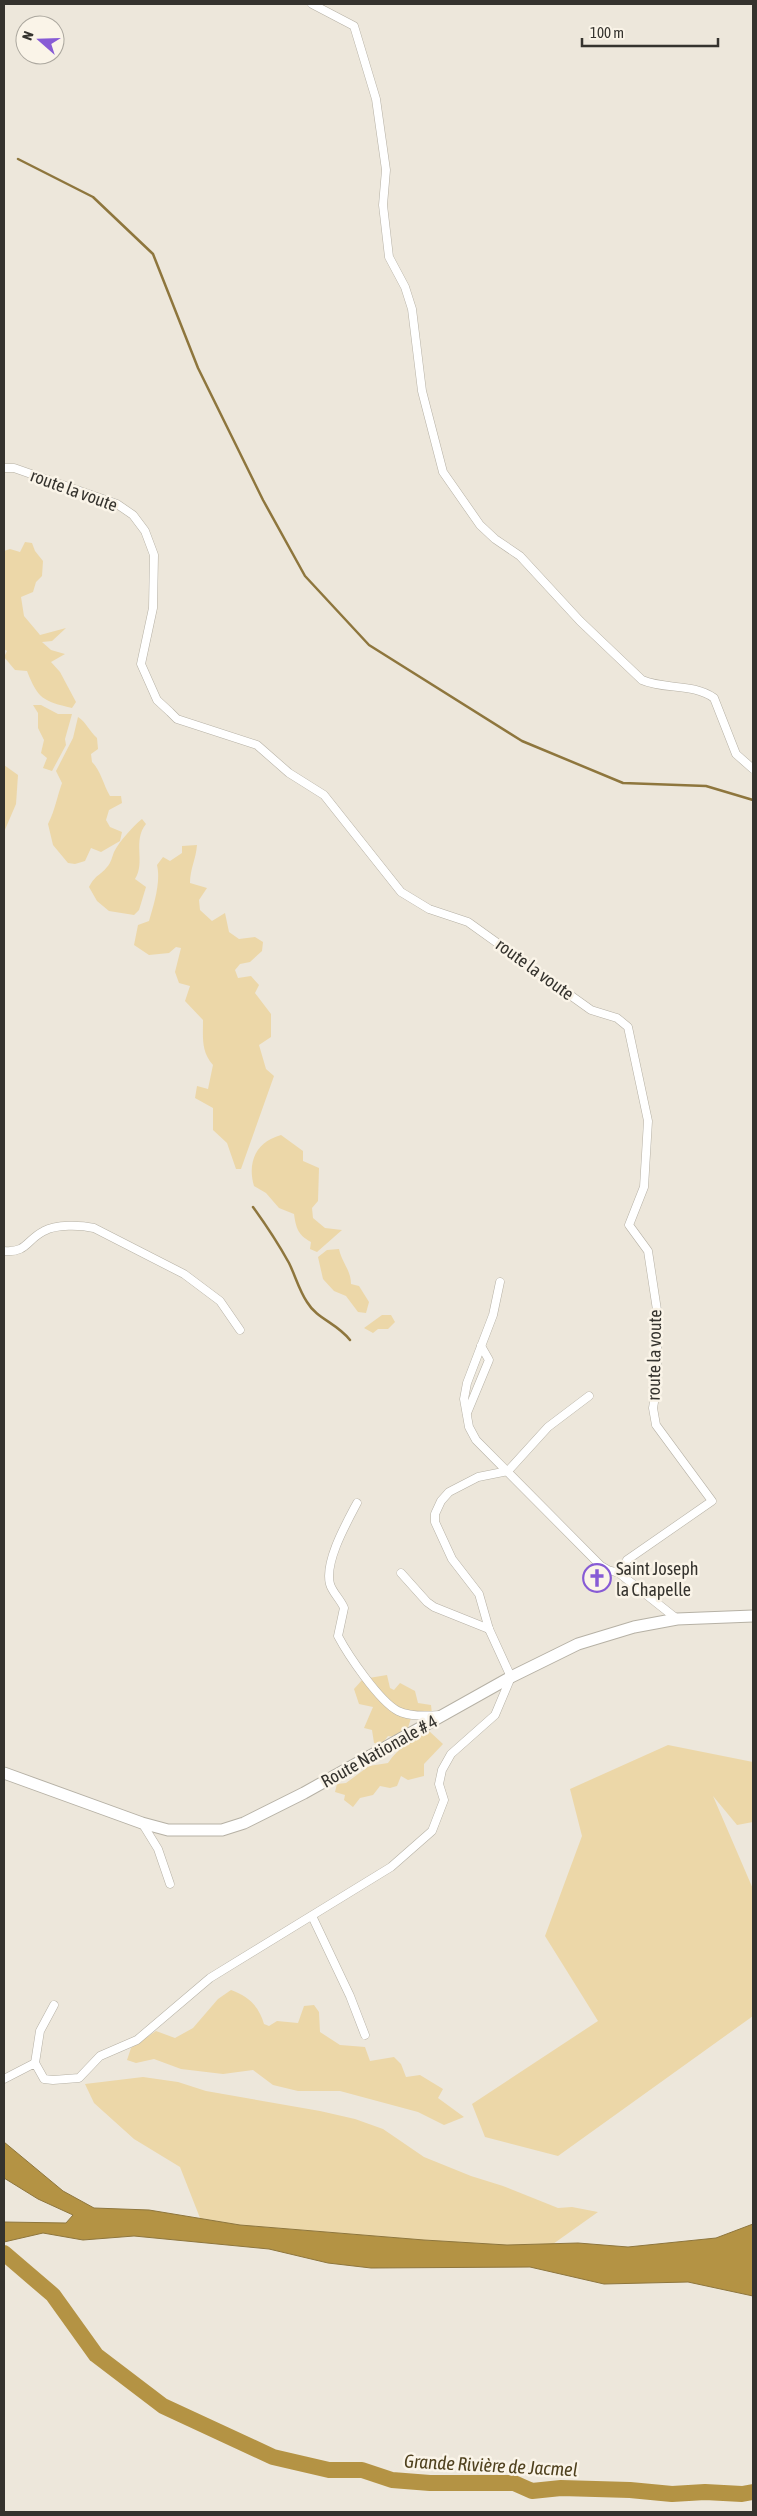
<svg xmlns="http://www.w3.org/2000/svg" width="757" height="2516" viewBox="0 0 757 2516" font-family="'Asap Condensed',sans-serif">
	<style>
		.green { fill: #ecd7a8 }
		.water { fill: #b49344; stroke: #8e763d }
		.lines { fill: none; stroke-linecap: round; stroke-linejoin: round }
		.stream { stroke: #8e763d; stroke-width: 2.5 }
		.river { stroke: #b49344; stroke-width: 16 }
		.minor-casing { stroke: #b6b1a5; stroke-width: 9 }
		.primary-casing { stroke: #b6b1a5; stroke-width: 13 }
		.minor { stroke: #fff; stroke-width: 8 }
		.primary { stroke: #fff; stroke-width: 11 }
		.labels { text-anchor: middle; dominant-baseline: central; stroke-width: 5; stroke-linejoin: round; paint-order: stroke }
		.street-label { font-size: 18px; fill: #35332e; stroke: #faf4e8 }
		.poi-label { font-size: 18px; fill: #35332e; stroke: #faf4e8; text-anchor: start }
		.water-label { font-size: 19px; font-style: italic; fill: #4f411e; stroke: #faf4e8 }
	</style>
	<rect width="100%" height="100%" fill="#ede7db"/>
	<g class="green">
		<path d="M 25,542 L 32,543 L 35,551 L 43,561 L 42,576 L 36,582 L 33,592 L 21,597 L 24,616 L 40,635 L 66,628 L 52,641 L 42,642 L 51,650 L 65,654 L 51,662 L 60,672 L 76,702 L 72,708 C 43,701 38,699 27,671 L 15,670 L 4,657 L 7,651 L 4,649 L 4,551 L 10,549 L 20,552 Z"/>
		<polygon points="33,705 41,705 58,714 72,714 65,739 66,745 52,771 43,768 47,758 41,753 44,740 38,728 38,713"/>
		<path d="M 78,717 C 87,723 89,731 97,738 L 98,749 L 91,754 L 92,762 C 101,771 103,784 110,796 L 121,796 L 122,803 L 109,810 L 106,820 L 110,827 L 122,832 L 120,841 L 101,852 L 91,848 L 85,861 L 75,864 L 68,863 L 53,845 L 48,824 C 55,810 57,797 62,783 L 56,771 L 73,738 Z"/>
		<polygon points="4,765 18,775 16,804 4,832"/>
		<path d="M 142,819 L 146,824 C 132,841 146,862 135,879 L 146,887 L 139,910 L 134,915 L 109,911 L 97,901 L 89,887 C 96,874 100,876 107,867 C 111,863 112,857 114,852 C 119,842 133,826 142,819 Z"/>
		<path d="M 197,845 C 196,859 190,869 190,883 L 207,888 L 199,900 L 200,910 L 212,921 L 225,913 L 229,932 L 239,939 L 255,937 L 263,942 L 262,951 L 250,962 L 240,964 L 235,970 L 238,978 L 251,976 L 259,985 L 255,993 L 271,1014 L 271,1037 L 259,1045 L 266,1069 L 274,1076 L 241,1169 L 236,1169 L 227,1143 L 213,1130 L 213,1108 L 195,1098 L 197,1086 L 208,1089 L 213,1065 C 201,1051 203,1038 203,1020 L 185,1001 L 190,986 L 179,983 L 175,972 L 181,948 L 176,947 L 169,953 L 149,955 L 134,945 L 138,925 L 149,921 C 154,904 161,882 157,865 L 163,857 L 170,861 L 182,853 L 182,846 Z"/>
		<path d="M 281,1135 L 303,1151 L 303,1161 L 319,1168 L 318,1201 L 312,1208 L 313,1218 L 325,1228 L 342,1230 L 317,1252 L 310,1249 L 311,1242 C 298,1235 296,1228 294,1214 L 279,1208 L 266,1193 L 254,1186 C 247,1162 256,1142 281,1135 Z"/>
		<path d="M 339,1249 C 342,1263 351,1270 351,1284 L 359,1286 L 369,1302 L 366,1313 L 358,1312 L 346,1296 L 334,1291 L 323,1279 L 318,1257 L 327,1250 Z"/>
		<polygon points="382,1315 391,1315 395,1322 388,1329 378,1329 373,1333 364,1328"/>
		<polygon points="387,1675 390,1688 394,1690 400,1683 415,1691 418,1703 431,1705 432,1714 411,1718 407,1731 394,1737 388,1736 382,1744 374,1743 372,1730 364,1728 373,1707 359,1704 354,1689 363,1679"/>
		<path d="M 429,1731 L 443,1744 L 424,1764 L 424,1776 L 408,1780 L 401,1776 L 397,1786 L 390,1788 L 380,1786 L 373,1795 L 360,1798 L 353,1807 L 344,1800 L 345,1795 L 335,1792 L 337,1784 L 346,1783 L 369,1766 L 388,1763 C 399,1747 412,1739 429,1731 Z"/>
		<polygon points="668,1745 753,1762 753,1822 737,1825 713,1796 753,1889 753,2016 558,2156 485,2137 472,2104 598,2021 545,1936 582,1836 570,1789"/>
		<path d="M 231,1990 C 248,1996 259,2006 264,2024 L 269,2026 L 277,2021 L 298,2023 L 304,2006 L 314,2005 L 319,2012 L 320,2032 L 340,2045 L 365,2047 L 370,2061 L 394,2057 L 401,2064 L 406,2077 L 420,2075 L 443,2089 L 438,2098 L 464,2117 L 444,2125 L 418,2112 L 340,2091 L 298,2091 L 273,2085 L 253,2070 L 223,2074 L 181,2069 L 154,2059 L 136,2063 L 127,2060 L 131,2048 L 156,2031 L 175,2038 L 193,2028 L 218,1999 Z"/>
		<polygon points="143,2077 178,2082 206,2091 320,2111 355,2119 383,2129 424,2157 471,2176 503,2186 558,2208 572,2207 598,2212 553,2244 507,2245 424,2240 240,2225 200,2218 180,2167 134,2139 94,2103 85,2084"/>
	</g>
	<polygon class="water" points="4,2142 63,2191 94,2208 149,2210 240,2225 424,2240 507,2245 578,2243 628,2247 716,2238 753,2224 753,2296 688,2282 604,2284 530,2267 371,2268 328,2263 269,2249 134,2236 83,2240 43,2233 4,2242 4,2222 66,2223 73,2215 38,2199 4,2178"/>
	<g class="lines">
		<g class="stream">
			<polyline points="18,159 93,197 153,254 198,368 263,500 305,576 369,645 522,741 623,783 706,786 753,800"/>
			<path d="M 253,1207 C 266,1225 278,1243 289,1263 C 295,1275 299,1290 307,1302 C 317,1319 337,1323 350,1340"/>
		</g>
		<polyline class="river" points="4,2253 53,2295 96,2355 163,2406 273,2457 329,2470 362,2470 392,2480 430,2483 514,2483 532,2491 561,2488 630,2490 672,2494 705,2492 742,2494 753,2492"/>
		<defs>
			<g id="minor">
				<path d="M 312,4 L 354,26 L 376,99 L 386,170 L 383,205 L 389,257 L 405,287 L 412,309 L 422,391 L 443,472 L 480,525 L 495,539 L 520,556 L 580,621 L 642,680 C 665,690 693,683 714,698 L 736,754 L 753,769"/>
				<polyline points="4,468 14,468 117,504 133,515 145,531 154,555 153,608 141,664 157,700 170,712 177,719 257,745 289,773 324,795 401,892 429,909 468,922 591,1010 617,1018 628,1027 648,1121 644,1187 629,1225 648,1251 657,1310 657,1384 653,1408 656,1425 712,1501 627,1560 619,1573 677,1619"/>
				<path d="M 4,1251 C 27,1253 26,1240 44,1231 C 56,1224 81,1225 94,1228 L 184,1274 L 220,1301 L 240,1330"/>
				<polyline points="500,1282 493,1315 467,1383 464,1399 469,1427 476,1440 601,1566 608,1570 619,1573"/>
				<polyline points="467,1413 489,1360 481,1346"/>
				<path d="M 357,1503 C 347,1522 324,1562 330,1584 C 332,1592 341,1600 344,1608 L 338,1636 C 348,1655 379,1701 398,1711 C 410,1717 427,1716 440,1715"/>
				<polyline points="401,1573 427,1602 434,1607 489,1629"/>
				<polyline points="142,1823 158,1849 170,1884"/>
				<polyline points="312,1916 350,1996 365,2035"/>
				<polyline points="35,2063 40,2031 54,2005"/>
				<polyline points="4,2079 35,2063 44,2079 53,2080 79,2078 100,2056 137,2040 210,1978 391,1867 432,1831 444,1800 439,1784 442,1770 451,1754 495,1715 511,1677 489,1629 479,1594 452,1559 435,1522 435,1514 441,1501 449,1492 478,1477 508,1471 548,1427 589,1396"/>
			</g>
			<polyline id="primary" points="4,1773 142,1823 168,1830 222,1830 244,1823 304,1793 511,1677 578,1644 634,1627 677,1619 753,1616"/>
		</defs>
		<use href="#minor" class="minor-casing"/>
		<use href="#primary" class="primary-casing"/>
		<use href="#minor" class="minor"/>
		<use href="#primary" class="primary"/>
	</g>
	<defs>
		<symbol id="church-ring" viewBox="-11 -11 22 22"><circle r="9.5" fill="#faf4e8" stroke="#875bd5" stroke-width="1.5"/><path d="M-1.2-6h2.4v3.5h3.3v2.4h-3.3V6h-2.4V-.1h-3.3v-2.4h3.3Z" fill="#875bd5"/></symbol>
	</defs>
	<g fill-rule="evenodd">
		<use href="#church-ring" x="581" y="1562" width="32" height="32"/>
	</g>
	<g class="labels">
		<g class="street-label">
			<text transform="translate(74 490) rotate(20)">route la voute</text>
			<text transform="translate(535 969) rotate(36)">route la voute</text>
			<text transform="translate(654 1355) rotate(-89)">route la voute</text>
			<text transform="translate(379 1751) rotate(-29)">Route Nationale # 4</text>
		</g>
		<g class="poi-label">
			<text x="616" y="1568">Saint Joseph<tspan x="616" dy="21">la Chapelle</tspan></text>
		</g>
		<g class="water-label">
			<text transform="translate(491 2465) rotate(3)">Grande Rivière de Jacmel</text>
		</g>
	</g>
	<rect width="757" height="2516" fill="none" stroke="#35332e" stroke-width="10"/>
	<g transform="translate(40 40) rotate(290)"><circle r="24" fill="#faf4e8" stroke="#aba79e"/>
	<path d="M0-4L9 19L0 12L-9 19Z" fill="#875bd5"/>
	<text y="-8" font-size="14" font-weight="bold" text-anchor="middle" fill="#35332e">N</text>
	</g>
	<path d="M582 38v8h136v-8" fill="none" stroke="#35332e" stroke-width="2.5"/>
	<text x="590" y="38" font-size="15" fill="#35332e" stroke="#faf4e8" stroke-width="4" paint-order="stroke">100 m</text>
</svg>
